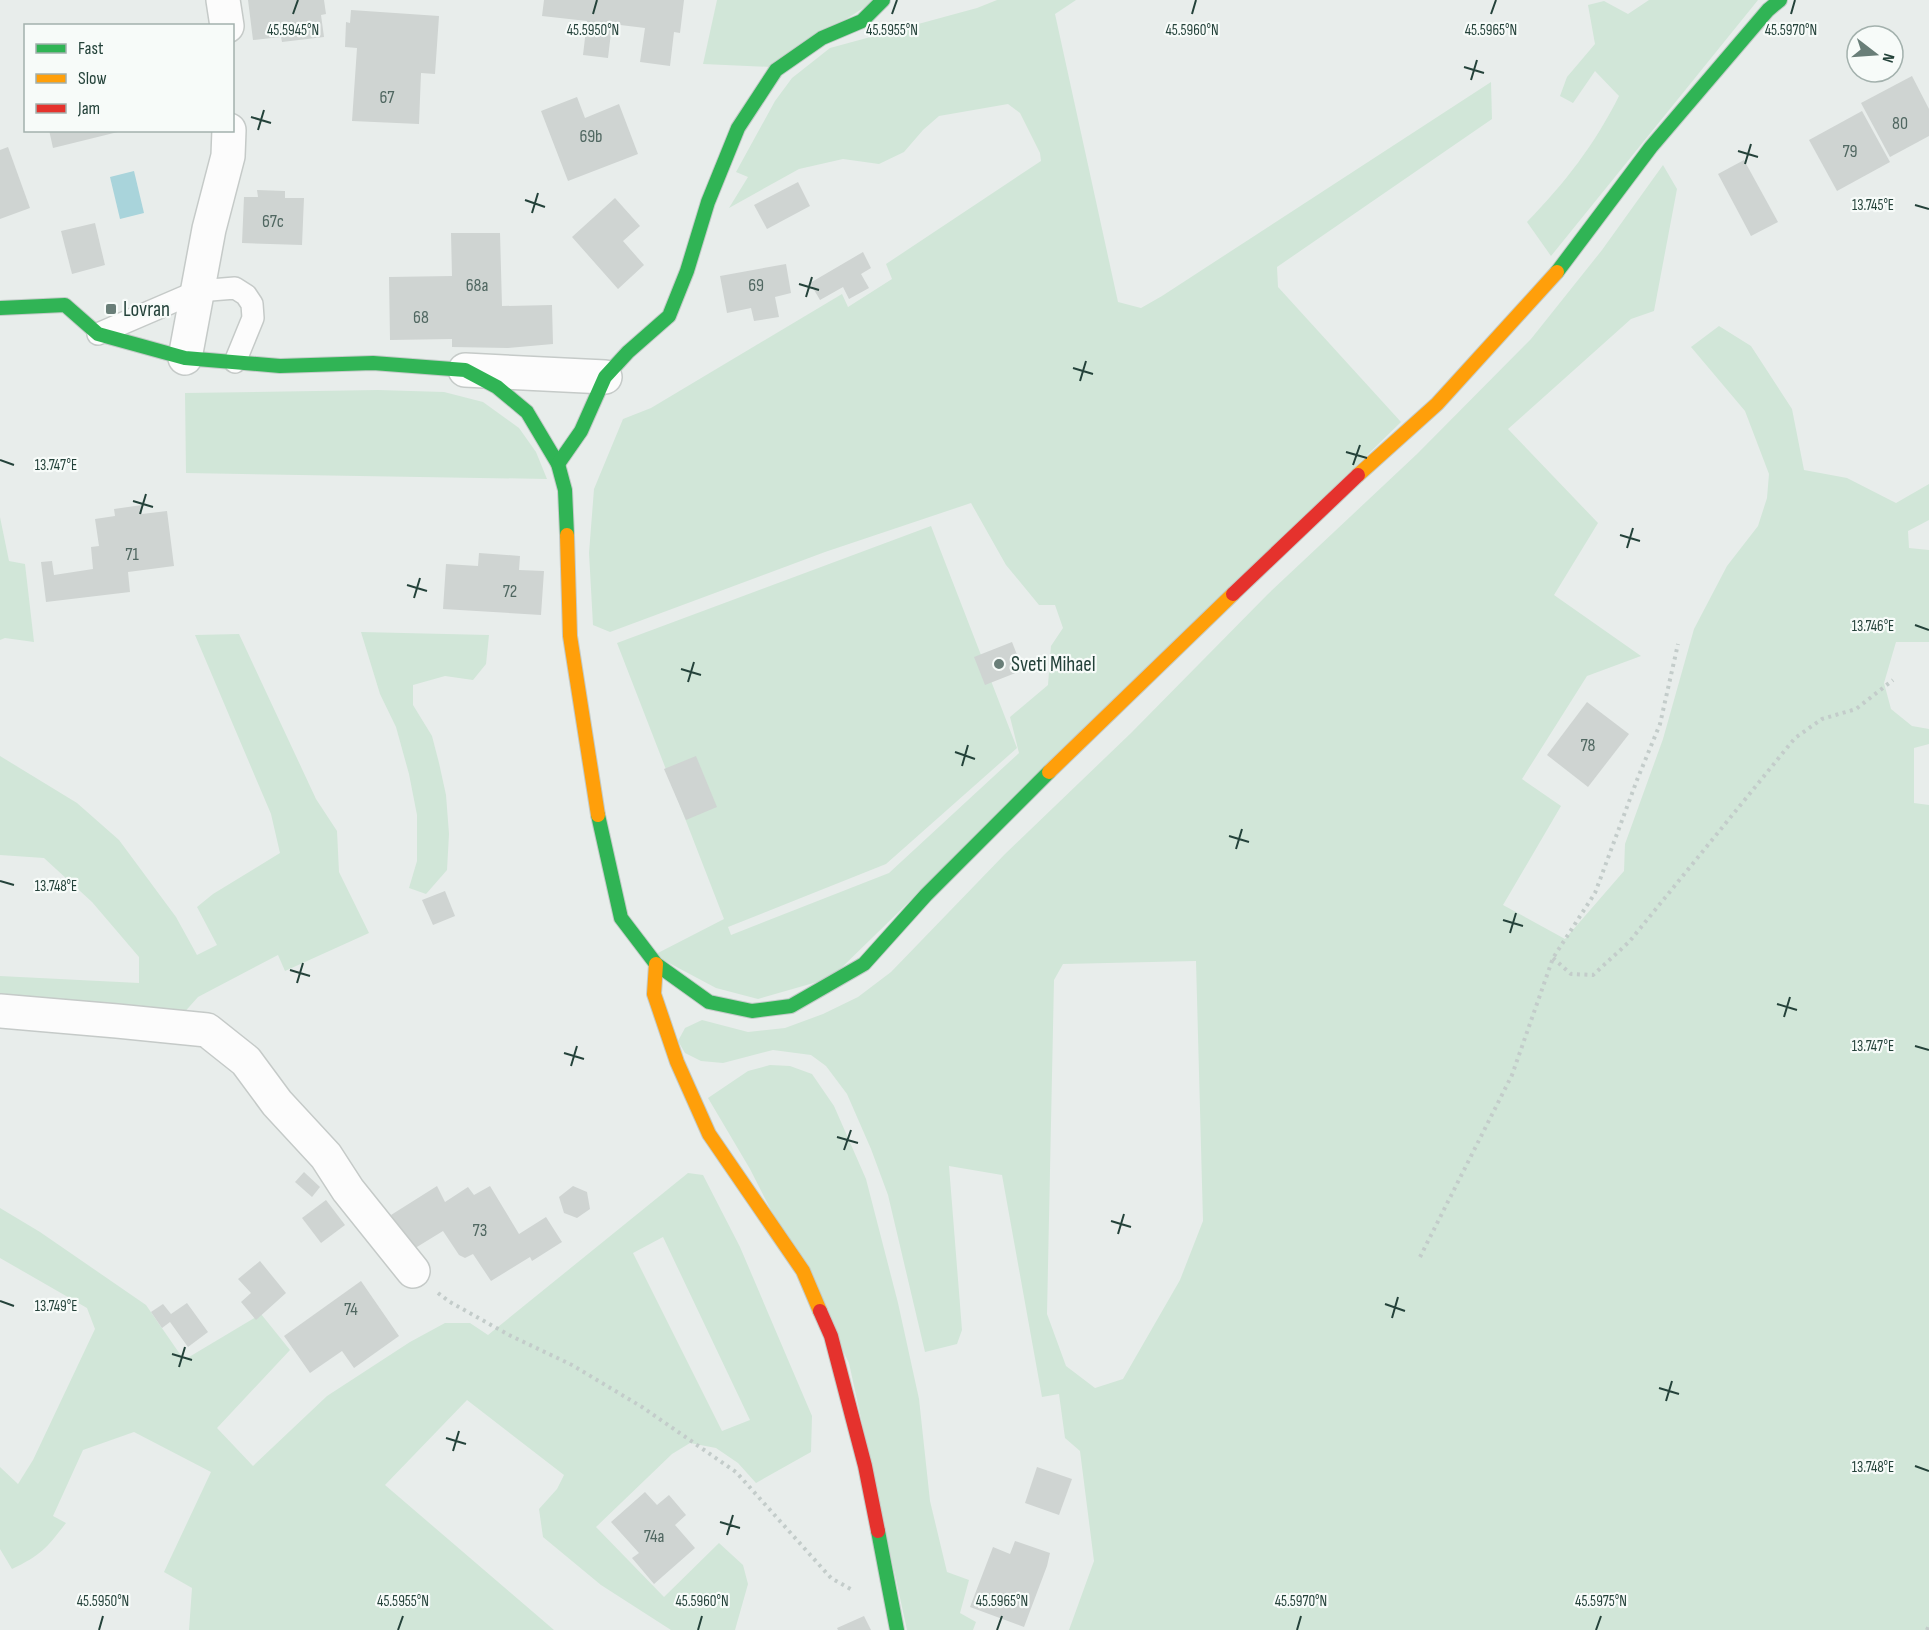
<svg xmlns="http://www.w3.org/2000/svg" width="1929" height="1630" viewBox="0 0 1929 1630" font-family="'Sofia Sans Condensed',sans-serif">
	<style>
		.green { fill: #d1e6d8; fill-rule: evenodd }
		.water { fill: #a9d4db }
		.building { fill: #cfd4d2 }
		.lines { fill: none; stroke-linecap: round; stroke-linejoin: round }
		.lane-casing { stroke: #c5cac8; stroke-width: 24 }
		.street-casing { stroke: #c5cac8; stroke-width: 36 }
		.fast-casing { stroke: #c3cbc8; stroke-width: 16 }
		.slow-casing { stroke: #c3cbc8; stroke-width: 16 }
		.jam-casing { stroke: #c3cbc8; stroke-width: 16 }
		.path { stroke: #c3ccca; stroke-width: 4; stroke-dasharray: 3 4.5; stroke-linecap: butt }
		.lane { stroke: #fcfcfc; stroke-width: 21 }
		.street { stroke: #fcfcfc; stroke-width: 33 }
		.fast { stroke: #30b455; stroke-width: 14 }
		.slow { stroke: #ff9f0a; stroke-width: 14 }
		.jam { stroke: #e5322d; stroke-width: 14 }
		.ticks { fill: none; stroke: #24423a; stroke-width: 2 }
		.poi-dot { fill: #697e78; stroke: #f7fbf9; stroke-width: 2 }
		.labels { text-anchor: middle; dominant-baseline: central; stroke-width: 4.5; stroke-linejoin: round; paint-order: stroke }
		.number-label { font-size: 18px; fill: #506761 }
		.poi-label { font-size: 21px; fill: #24423a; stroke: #f7fbf9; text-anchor: start }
		.ticks-label { font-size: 15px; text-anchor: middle; fill: #24423a; stroke: #f7fbf9; stroke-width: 4.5; stroke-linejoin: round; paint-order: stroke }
	</style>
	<rect width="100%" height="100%" fill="#e8edeb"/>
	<g class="green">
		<polygon points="717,0 876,0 771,67 703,64"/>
		<polygon points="997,0 1076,0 1055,14 1118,302 1141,308 1162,296 1491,82 1492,119 1277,267 1278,287 1401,422 831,978 758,999 716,988 654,955 724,919 617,643 931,526 1017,748 886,864 728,927 731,935 889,873 1019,753 1010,717 1048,685 1051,646 1063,628 1055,605 1039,605 1006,565 971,503 825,552 610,632 593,625 589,553 594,489 623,419 651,408 842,294 848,307 892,279 886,264 1041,161 1040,153 1020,113 1008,104 939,116 923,130 904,152 879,164 843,159 799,169 729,208 748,177 736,172 775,101 792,78 830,48 977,8"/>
		<path d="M 1649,0 L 1758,0 L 1551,256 L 1527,222 C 1565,183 1595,144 1619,96 L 1595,71 L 1573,103 L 1560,96 L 1567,77 L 1595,44 L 1588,5 L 1604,1 L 1628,14 Z"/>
		<path d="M 1663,165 L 1677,189 L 1654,311 L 1631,319 L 1508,429 L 1598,523 L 1554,595 L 1641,656 L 1587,676 L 1522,779 L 1561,806 L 1503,905 L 1565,939 L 1624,871 L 1625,844 L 1663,739 L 1694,629 L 1727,566 L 1758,526 L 1767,498 L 1769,474 L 1745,411 L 1691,347 L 1719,326 L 1751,346 L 1792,409 L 1804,470 L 1847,478 L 1896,503 L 1929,484 L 1929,520 L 1908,531 L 1909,548 L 1929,550 L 1929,642 L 1896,642 L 1884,683 L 1891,709 L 1912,726 L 1929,729 L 1929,744 L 1914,748 L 1914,803 L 1929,805 L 1929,1630 L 1069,1630 L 1094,1561 L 1080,1451 L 1065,1438 L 1059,1394 L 1042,1397 L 1002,1175 L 949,1166 L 962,1330 L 957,1344 L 925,1352 L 888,1195 L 871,1149 L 847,1094 L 826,1066 L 811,1055 L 773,1050 L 723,1063 L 701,1061 L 685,1053 L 678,1041 L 685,1028 L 702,1020 L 748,1032 L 785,1028 L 823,1014 L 858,997 L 891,972 L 1005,854 L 1131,733 L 1268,594 L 1417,454 L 1531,339 L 1602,250 ZM 1196,961 L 1203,1221 L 1180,1280 L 1123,1379 L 1095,1388 L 1066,1366 L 1047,1314 L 1054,980 L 1063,964 Z"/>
		<polygon points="378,390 444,392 483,402 519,428 536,452 547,479 186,473 185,393"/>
		<polygon points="0,517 9,561 25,564 34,642 5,638 0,640"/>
		<polygon points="361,632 489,635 486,664 473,680 445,676 413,685 413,705 432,736 439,763 446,795 449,834 447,870 426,894 409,888 417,861 417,815 409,774 396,727 380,694"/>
		<polygon points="239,634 316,799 337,831 339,872 369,933 285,971 278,955 198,997 181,1016 0,1000 0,976 139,983 139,957 92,902 44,858 0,855 0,756 77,803 119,840 176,917 197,955 217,945 197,907 213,894 280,853 271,814 195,635"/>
		<polygon points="770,1065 790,1066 812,1074 834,1106 866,1179 898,1303 919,1399 930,1501 947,1572 969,1580 960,1613 976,1622 973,1630 907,1630 849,1363 750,1169 708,1098 748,1071"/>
		<path d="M 688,1173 L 703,1175 L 740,1247 L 812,1416 L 811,1452 L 756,1483 L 738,1463 L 716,1448 L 690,1443 L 672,1454 L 596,1527 L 664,1597 L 719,1543 L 743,1565 L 748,1584 L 735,1630 L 671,1630 L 601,1585 L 543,1537 L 539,1509 L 557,1489 L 564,1475 L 467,1400 L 385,1485 L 554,1630 L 189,1630 L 192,1588 L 164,1572 L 211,1472 L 134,1432 L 83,1450 L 53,1516 L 66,1523 C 46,1549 41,1555 12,1569 L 0,1549 L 0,1467 L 18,1484 L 33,1460 L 95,1329 L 87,1308 L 0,1258 L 0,1208 L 40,1232 L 146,1305 L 184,1360 L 261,1314 L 290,1350 L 217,1428 L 253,1466 L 327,1396 L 410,1342 L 445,1323 L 470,1323 L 488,1335 ZM 663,1237 L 750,1420 L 722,1431 L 633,1253 Z"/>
	</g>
	<polygon class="water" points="134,171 144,213 120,219 110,177"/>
	<g class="building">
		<polygon points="248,0 324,0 326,14 321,15 324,37 282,42 281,37 253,40"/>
		<polygon points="544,0 684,0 680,33 674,32 670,66 640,62 645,28 612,24 608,58 583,55 587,21 542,16"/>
		<polygon points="351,10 439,16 435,74 421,73 419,124 352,121 357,48 345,47 346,22 350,23"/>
		<polygon points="1912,76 1929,109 1929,136 1890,157 1861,103"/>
		<polygon points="577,97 585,118 619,104 638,154 568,181 541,111"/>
		<polygon points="1862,111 1890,162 1837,191 1809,140"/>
		<polygon points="49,130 121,130 122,131 53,148"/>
		<polygon points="8,147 30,208 0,219 0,150"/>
		<polygon points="1744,160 1778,222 1751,236 1718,174"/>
		<polygon points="798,182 810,206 767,229 754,205"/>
		<polygon points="257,190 285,191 285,198 304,198 302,245 242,243 244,197 258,197"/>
		<polygon points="615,198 640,226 623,241 644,265 618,289 572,237"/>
		<polygon points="95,223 105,265 72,274 61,231"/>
		<polygon points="451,233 500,233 502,306 552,305 553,344 508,348 452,347 452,339 390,340 389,277 452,276"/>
		<polygon points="863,252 871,268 861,274 869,288 849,299 843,287 820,300 810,283"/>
		<polygon points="786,264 791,293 775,297 779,317 754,321 751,308 727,313 720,276"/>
		<polygon points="142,505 142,514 167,511 174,566 128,572 130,592 46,602 41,562 52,561 54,575 93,569 91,547 99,546 95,519 115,516 114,509"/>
		<polygon points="479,553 520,556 519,570 544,571 541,615 443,609 446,564 478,566"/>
		<polygon points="1012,642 1023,670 985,685 974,657"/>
		<polygon points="1587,702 1629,734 1588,787 1547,755"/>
		<polygon points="696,756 717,807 686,820 664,769"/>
		<polygon points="445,891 455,916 433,925 422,900"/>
		<polygon points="304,1172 320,1187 312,1197 295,1182"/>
		<polygon points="437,1186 445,1202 468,1187 474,1195 490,1186 519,1234 546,1217 562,1242 532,1261 530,1257 491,1281 473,1254 465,1258 459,1255 443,1231 412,1250 391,1215"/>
		<polygon points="573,1186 587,1192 590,1209 577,1218 564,1213 559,1197"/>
		<polygon points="326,1200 345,1225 321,1243 302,1218"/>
		<polygon points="260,1261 286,1293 256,1320 241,1302 251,1293 238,1279"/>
		<polygon points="361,1281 399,1336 354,1368 342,1351 310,1373 284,1336"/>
		<polygon points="187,1303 208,1332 188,1347 170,1322 162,1328 151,1312 163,1304 171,1314"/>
		<polygon points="1037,1467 1072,1479 1059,1515 1025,1503"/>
		<polygon points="645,1492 657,1505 669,1495 686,1515 675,1525 695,1548 654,1584 632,1558 639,1553 611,1522"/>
		<polygon points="1015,1541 1050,1553 1047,1566 1024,1627 970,1607 993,1547 1010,1554"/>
		<polygon points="864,1616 871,1630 838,1630 837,1628"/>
	</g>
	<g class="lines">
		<defs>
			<polyline id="lane" points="98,334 198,291 235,288 246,295 252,304 253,318 235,362"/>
			<g id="street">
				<polyline points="223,0 227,26"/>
				<polyline points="185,358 209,229 228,156 229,130"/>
				<polyline points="465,370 605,377"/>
				<polyline points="0,1011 117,1021 207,1030 246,1061 277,1103 326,1156 348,1190 413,1271"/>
			</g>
			<g id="fast">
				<polyline points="1557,272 1651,147 1768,10 1780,0"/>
				<polyline points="0,308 65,305 98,334 185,358 280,366 373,363 465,370 497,387 527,412 558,464 565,490 567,535"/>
				<polyline points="558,464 581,431 605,377 628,352 669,316 687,271 708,202 738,128 776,70 822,38 862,21 883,0"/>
				<polyline points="598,815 621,918 656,964 709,1002 752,1011 791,1006 864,964 926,895 1049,772"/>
				<polyline points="878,1531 897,1630"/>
			</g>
			<g id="slow">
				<polyline points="1358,475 1437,404 1557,272"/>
				<polyline points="567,535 570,636 598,815"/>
				<polyline points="1049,772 1233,594"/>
				<polyline points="656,964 654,994 677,1062 709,1134 803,1271 820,1311"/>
			</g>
			<g id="jam">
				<polyline points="1233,594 1358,475"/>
				<polyline points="820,1311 831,1336 865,1466 878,1531"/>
			</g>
		</defs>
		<use href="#lane" class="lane-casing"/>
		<use href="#street" class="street-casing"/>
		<use href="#fast" class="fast-casing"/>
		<use href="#slow" class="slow-casing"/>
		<use href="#jam" class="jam-casing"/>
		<g class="path">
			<polyline points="1553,958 1571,974 1593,975 1629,942 1795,738 1822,719 1856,709 1893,680"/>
			<polyline points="1420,1257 1512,1075 1553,958 1595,893 1637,780 1660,724 1678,644"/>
			<polyline points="438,1293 450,1302 509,1335 572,1365 642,1407 736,1472 831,1578 854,1591"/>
			<polyline points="1927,1630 1929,1625"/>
		</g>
		<use href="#lane" class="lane"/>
		<use href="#street" class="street"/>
		<use href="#fast" class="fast"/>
		<use href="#slow" class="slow"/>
		<use href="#jam" class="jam"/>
	</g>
	<path class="ticks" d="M 293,14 L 298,0M 593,14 L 597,0M 892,14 L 897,0M 1192,14 L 1196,0M 1491,14 L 1496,0M 1791,14 L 1795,0M 1464,67 L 1484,73M 1471,80 L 1477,60M 251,117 L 271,123M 258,130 L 264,110M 1738,151 L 1758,157M 1745,164 L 1751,144M 525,200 L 545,207M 1915,205 L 1929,209M 532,213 L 538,193M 799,284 L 819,290M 806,297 L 812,277M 1073,368 L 1093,374M 1080,381 L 1086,361M 1346,452 L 1367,458M 0,460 L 14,465M 1353,465 L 1360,445M 133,501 L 153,507M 140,514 L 146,494M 1620,535 L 1640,541M 1627,548 L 1633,528M 407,585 L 427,591M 414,598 L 420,578M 1915,625 L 1929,630M 681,669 L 701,675M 688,682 L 694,662M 955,752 L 975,759M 962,766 L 968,745M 1229,836 L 1249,842M 1236,849 L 1242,829M 0,881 L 14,885M 1503,920 L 1523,926M 1510,933 L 1516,913M 290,970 L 310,976M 297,983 L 303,963M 1777,1004 L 1797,1010M 1784,1017 L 1790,997M 1915,1046 L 1929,1050M 564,1053 L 584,1059M 571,1066 L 577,1046M 837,1137 L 858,1143M 844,1150 L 851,1130M 1111,1221 L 1131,1227M 1118,1234 L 1124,1214M 0,1301 L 14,1306M 1385,1304 L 1405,1311M 1392,1318 L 1398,1297M 172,1354 L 192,1360M 179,1367 L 185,1347M 1659,1388 L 1679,1394M 1666,1401 L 1672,1381M 446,1438 L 466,1444M 453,1451 L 459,1431M 1915,1466 L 1929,1471M 720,1522 L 740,1528M 727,1535 L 733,1515M 99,1630 L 103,1616M 398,1630 L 403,1616M 698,1630 L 702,1616M 997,1630 L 1002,1616M 1297,1630 L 1301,1616M 1596,1630 L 1601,1616"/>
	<g class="poi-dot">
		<rect x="105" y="303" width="12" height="12" rx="3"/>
		<circle cx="999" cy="664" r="6"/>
	</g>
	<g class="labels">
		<g class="number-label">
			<text x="387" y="97">67</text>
			<text x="1900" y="123">80</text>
			<text x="591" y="136">69b</text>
			<text x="1850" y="151">79</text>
			<text x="273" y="221">67c</text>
			<text x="477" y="285">68a</text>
			<text x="756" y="285">69</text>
			<text x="421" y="317">68</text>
			<text x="132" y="554">71</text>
			<text x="510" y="591">72</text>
			<text x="1588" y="745">78</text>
			<text x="480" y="1230">73</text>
			<text x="351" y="1309">74</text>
			<text x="654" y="1536">74a</text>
		</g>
		<g class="poi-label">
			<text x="123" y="309">Lovran</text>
			<text x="1011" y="664">Sveti Mihael</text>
		</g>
	</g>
	<g class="ticks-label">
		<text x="293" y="35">45.5945°N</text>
		<text x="593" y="35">45.5950°N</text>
		<text x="892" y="35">45.5955°N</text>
		<text x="1192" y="35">45.5960°N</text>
		<text x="1491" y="35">45.5965°N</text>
		<text x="1791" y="35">45.5970°N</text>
		<text x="1873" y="210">13.745°E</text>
		<text x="56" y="470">13.747°E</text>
		<text x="1873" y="631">13.746°E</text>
		<text x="56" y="891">13.748°E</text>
		<text x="1873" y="1051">13.747°E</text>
		<text x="56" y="1311">13.749°E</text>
		<text x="1873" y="1472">13.748°E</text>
		<text x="103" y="1606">45.5950°N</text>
		<text x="403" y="1606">45.5955°N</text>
		<text x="702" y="1606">45.5960°N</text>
		<text x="1002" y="1606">45.5965°N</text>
		<text x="1301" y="1606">45.5970°N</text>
		<text x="1601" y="1606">45.5975°N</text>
	</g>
	<rect x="24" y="24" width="210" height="108" fill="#f7fbf9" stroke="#a3b1ad" stroke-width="1.5"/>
	<rect x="36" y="44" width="30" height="9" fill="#30b455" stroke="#a3b1ad" stroke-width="1.5"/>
	<text x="78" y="54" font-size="18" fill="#24423a">Fast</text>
	<rect x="36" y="74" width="30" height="9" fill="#ff9f0a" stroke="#a3b1ad" stroke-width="1.5"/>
	<text x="78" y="84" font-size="18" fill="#24423a">Slow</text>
	<rect x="36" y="104" width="30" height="9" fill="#e5322d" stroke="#a3b1ad" stroke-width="1.5"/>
	<text x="78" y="114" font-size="18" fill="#24423a">Jam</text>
	<g transform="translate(1875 54) rotate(107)"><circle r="28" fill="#f7fbf9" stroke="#a3b1ad" stroke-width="1.5"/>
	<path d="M0-4.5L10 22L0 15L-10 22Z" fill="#697e78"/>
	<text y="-9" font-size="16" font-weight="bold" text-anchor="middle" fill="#24423a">N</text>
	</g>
</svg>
